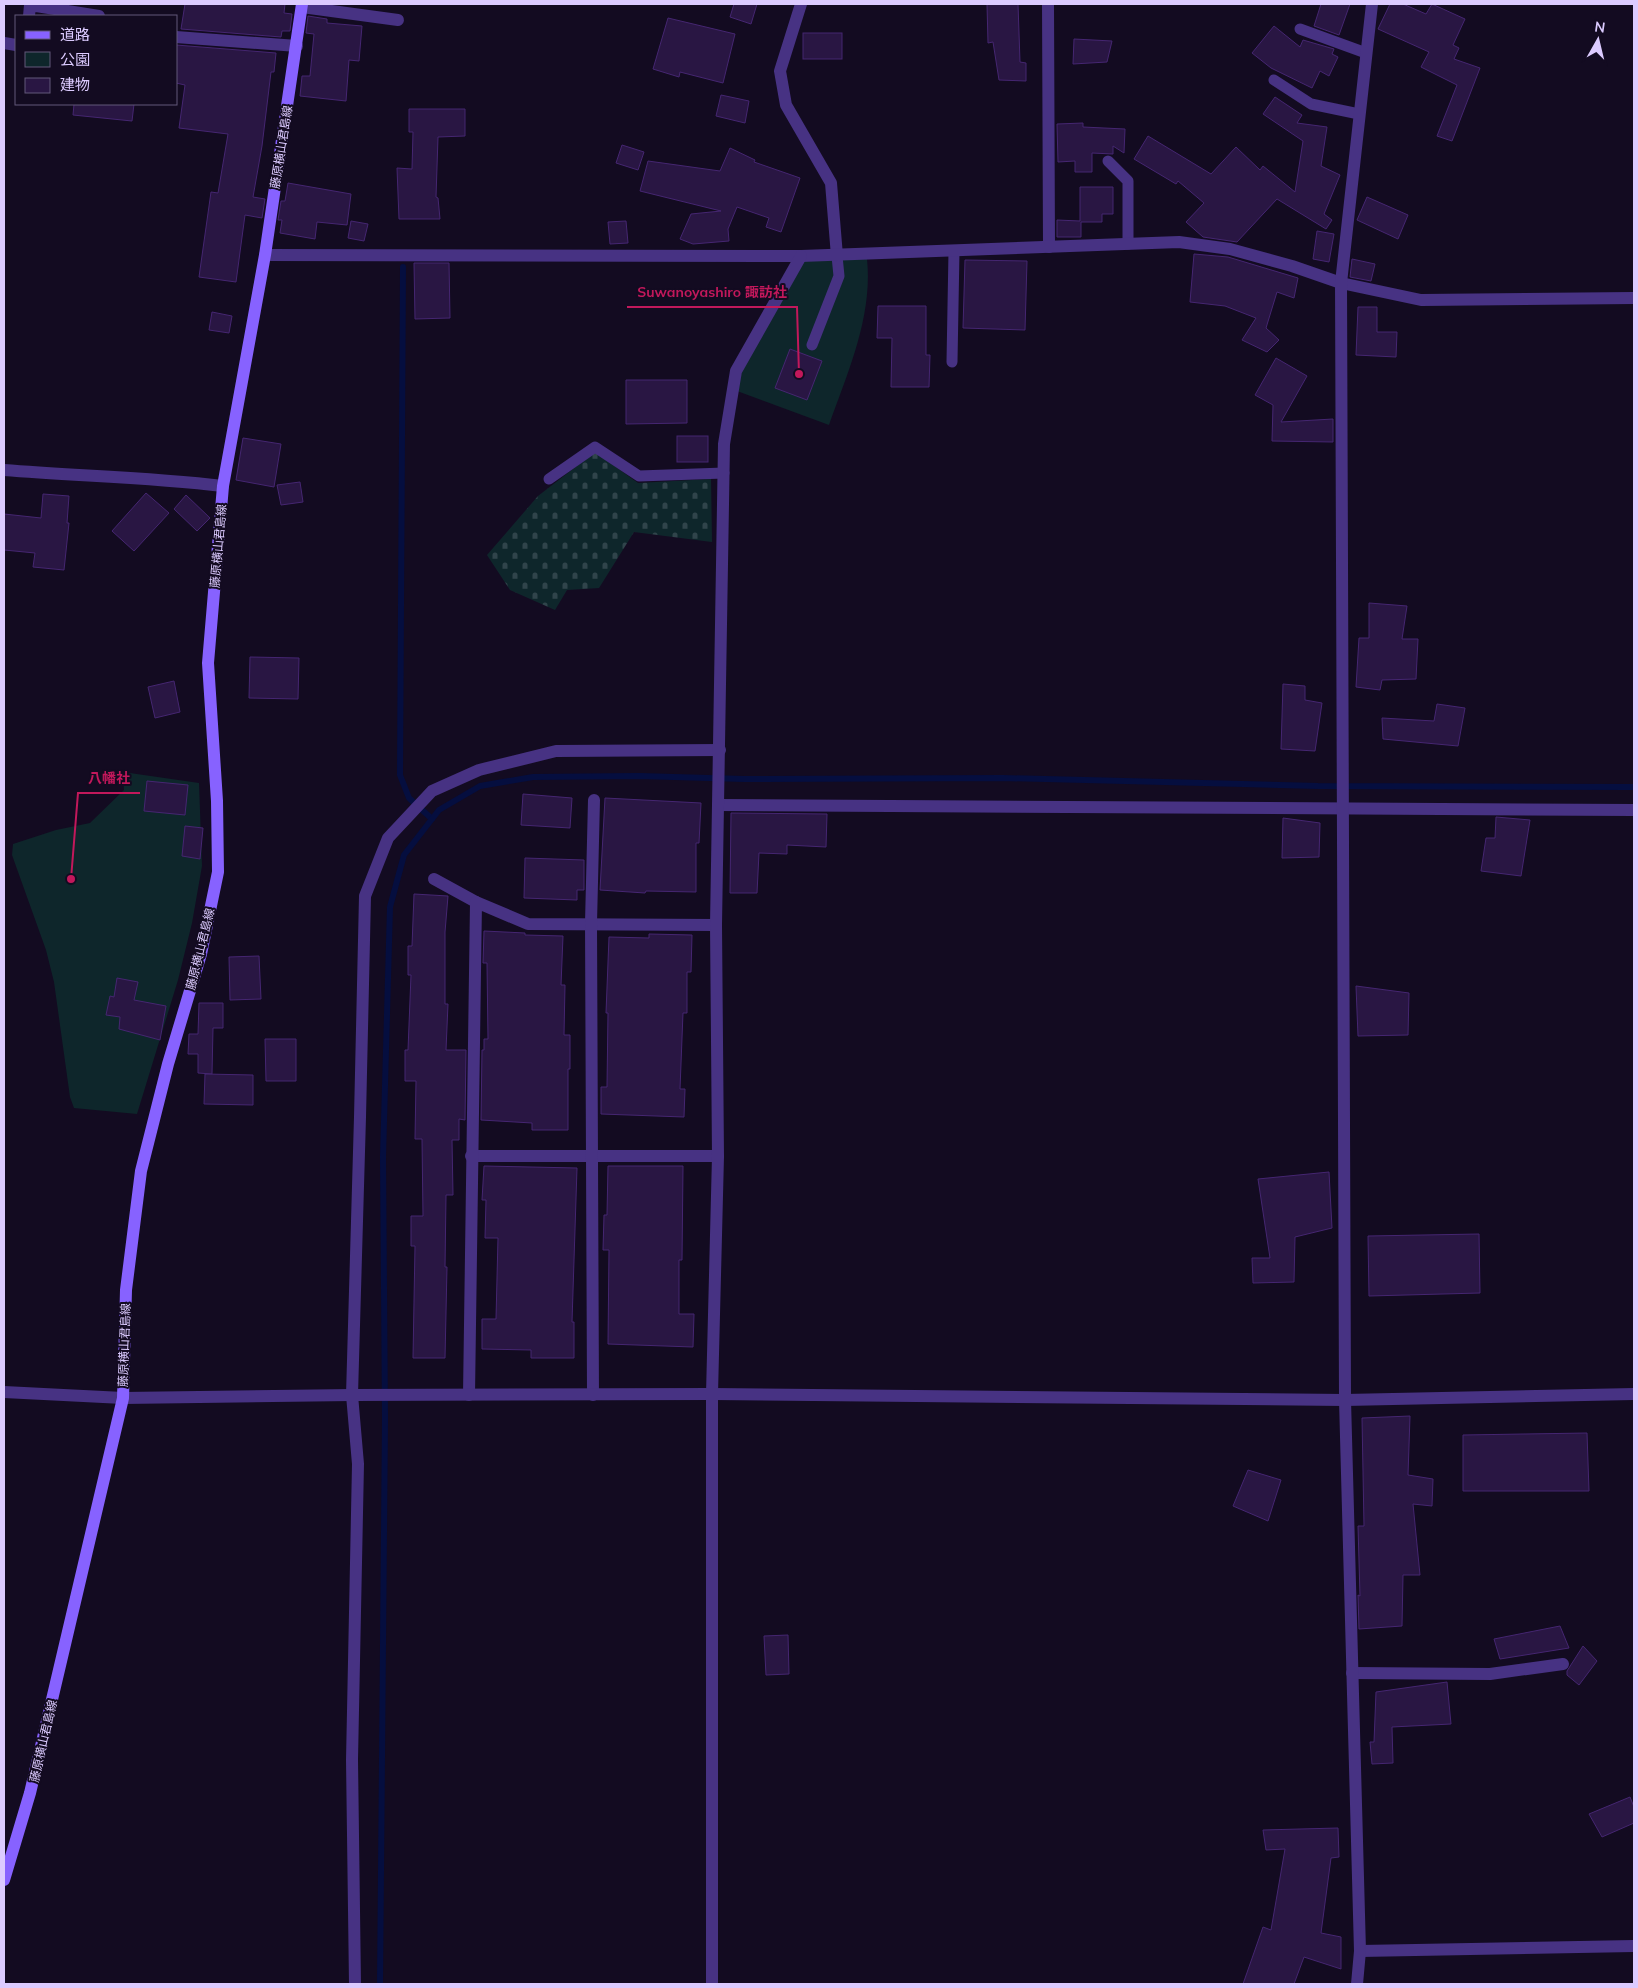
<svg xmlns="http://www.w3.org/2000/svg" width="1638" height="1988" viewBox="0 0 1638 1988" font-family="Mulish,'Noto Sans JP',sans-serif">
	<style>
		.cemetery { fill: url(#cemetery-stones) }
		.green { fill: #0e262b }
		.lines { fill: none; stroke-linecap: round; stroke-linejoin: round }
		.stream { stroke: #050e3f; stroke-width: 6 }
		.building { fill: #291643; stroke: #452671 }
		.service { stroke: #473283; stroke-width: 11 }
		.minor { stroke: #473283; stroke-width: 12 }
		.tertiary { stroke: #473283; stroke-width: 12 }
		.secondary { stroke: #8762ff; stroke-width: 12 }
		.labels { text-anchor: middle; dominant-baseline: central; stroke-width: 4; stroke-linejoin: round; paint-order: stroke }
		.street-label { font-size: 12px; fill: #dccbff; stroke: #130b21 }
		.leader { fill: none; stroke: #c2185b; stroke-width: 2 }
		.callout-dot { fill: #c2185b; stroke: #130b21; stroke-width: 2 }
		.callout-label { font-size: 14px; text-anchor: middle; font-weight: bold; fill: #c2185b; stroke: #130b21; stroke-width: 4; stroke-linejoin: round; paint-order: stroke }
	</style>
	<defs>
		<pattern id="cemetery-stones" width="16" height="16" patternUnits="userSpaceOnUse" patternTransform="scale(1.25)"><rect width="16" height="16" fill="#0e262b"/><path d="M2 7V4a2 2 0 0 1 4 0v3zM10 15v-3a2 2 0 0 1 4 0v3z" fill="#30444b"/></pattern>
	</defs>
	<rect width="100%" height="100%" fill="#130b21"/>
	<polygon class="cemetery" points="595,452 638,483 711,479 712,542 634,532 599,588 567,590 555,610 510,590 487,555 538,496"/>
	<g class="green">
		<path d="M 803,259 L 867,259 C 873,316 848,372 829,425 L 737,391 L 741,372 Z"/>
		<polygon points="123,772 199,783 202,866 192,923 178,980 137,1114 74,1108 70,1097 54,982 46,950 12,855 13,844 56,830 90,823 124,790"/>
	</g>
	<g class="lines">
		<g class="stream">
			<polyline points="403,267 400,775 409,798 432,819"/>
			<polyline points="380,1984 385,1418 383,1157 390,907 404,855 439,810 480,786 533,777 639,776 744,779 1003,778 1318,786 1634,787"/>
		</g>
	</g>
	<g class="building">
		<polygon points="185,4 285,4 284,13 292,14 290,31 282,31 281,37 181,29"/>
		<polygon points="734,4 757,4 751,24 730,17"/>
		<polygon points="987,4 1018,4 1020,62 1026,63 1026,81 999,80 993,42 988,43"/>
		<polygon points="1321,4 1350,4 1339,35 1314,26"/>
		<polygon points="1390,4 1403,4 1426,14 1432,4 1465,19 1453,45 1459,48 1454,59 1480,68 1452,141 1437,136 1457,85 1421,67 1429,52 1378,29"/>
		<polygon points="308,16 327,19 327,23 362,26 359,61 349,60 346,101 300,96 302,76 310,76 314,34 306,33"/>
		<polygon points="668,18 735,34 723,83 680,72 679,77 653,69"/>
		<polygon points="1274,26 1300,47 1303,40 1334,49 1332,54 1338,57 1329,76 1320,71 1312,88 1271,68 1252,53"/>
		<rect x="803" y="33" width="39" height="26"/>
		<polygon points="1074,39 1112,41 1107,62 1073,64"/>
		<polygon points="176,45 276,53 274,72 271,72 262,146 253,197 265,199 262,218 245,215 236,282 199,277 211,192 218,193 228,134 179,128 185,85 176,83"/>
		<polygon points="721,95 749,101 745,123 716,116"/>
		<polygon points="1275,97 1302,115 1297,123 1327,127 1321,166 1340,175 1324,214 1332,220 1326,229 1277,199 1237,242 1203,237 1186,222 1204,203 1178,181 1176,184 1134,159 1148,136 1211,174 1236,147 1260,170 1263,166 1295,192 1303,141 1263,114"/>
		<polygon points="74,104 134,104 132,121 73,115"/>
		<polygon points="409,109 465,109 465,136 438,137 436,197 438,198 440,219 399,219 397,168 412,169 413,132 409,132"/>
		<polygon points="1083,123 1083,127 1125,129 1124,153 1113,146 1113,154 1092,153 1092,172 1075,172 1075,161 1058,162 1057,124"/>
		<polygon points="622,145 644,152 638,170 616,163"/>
		<polygon points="730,148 755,160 754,162 800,178 781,232 766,227 769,218 737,207 728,229 729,241 693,244 680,239 691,214 721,211 640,191 648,161 720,171"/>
		<polygon points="288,183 351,194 347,225 317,222 315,239 280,233 282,220 278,220 281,201 285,201"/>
		<polygon points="1080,187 1113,187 1113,214 1102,214 1102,222 1081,222 1081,237 1057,237 1057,220 1080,221"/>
		<polygon points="1367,197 1408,215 1398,239 1357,220"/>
		<polygon points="351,221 368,224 364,241 348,238"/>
		<polygon points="626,221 628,243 610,244 608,222"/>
		<polygon points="1317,231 1334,234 1329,262 1313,259"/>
		<polygon points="1194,254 1228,257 1298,278 1294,298 1277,292 1266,328 1279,340 1267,352 1242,340 1256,318 1225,306 1190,302"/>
		<polygon points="1352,259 1375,264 1371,281 1350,277"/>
		<polygon points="965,260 1027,261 1025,330 963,328"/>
		<polygon points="414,263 449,263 450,318 415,319"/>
		<polygon points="878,306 926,306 926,355 930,355 929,387 891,387 892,338 877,338"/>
		<polygon points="1358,307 1377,307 1377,332 1397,332 1396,357 1356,355"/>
		<polygon points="212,312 232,316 229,333 209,330"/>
		<polygon points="790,349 822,361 807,400 775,388"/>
		<polygon points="1276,358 1307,376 1281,422 1333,419 1333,442 1272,441 1273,405 1255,395"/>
		<polygon points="626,380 687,380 687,423 626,424"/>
		<rect x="677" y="436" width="31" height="26"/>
		<polygon points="243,438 281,444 274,487 236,480"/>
		<polygon points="300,482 303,502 281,505 277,485"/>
		<polygon points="146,493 169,513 134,551 112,531"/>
		<polygon points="43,494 69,496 67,523 69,523 64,570 33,567 35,553 4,550 4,514 41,518"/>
		<polygon points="186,495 210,518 197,531 174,509"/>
		<polygon points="1369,603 1407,606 1402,639 1418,639 1416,679 1382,680 1380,690 1356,687 1359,638 1369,638"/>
		<polygon points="250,657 299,658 298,699 249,698"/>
		<polygon points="174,681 180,712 155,718 148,687"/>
		<polygon points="1283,684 1305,686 1305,700 1322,703 1315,751 1281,749"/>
		<polygon points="1437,704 1465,708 1458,746 1383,739 1382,718 1434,721"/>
		<polygon points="147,781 188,785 185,815 144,811"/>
		<polygon points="523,794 572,798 570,828 521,825"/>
		<polygon points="605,798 701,803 699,843 696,843 696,892 646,891 645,893 600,890"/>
		<polygon points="731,813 827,814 826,847 787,845 787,854 759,853 757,893 730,893"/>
		<polygon points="1496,817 1530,820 1521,876 1481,871 1486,838 1495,838"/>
		<polygon points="1283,818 1320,823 1319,857 1282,858"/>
		<polygon points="185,826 203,828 200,859 182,856"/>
		<polygon points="525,858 584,860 584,890 577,890 577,900 524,898"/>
		<polygon points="414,894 448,896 445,932 445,1004 448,1004 446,1050 466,1050 465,1120 459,1119 459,1140 452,1140 453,1195 446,1195 445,1267 447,1267 445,1358 413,1358 415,1246 411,1246 411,1216 423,1216 422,1139 415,1139 416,1081 405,1081 405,1050 408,1050 411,975 408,975 408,946 412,946"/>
		<polygon points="484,931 525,933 525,935 563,936 561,985 565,985 564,1035 570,1035 570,1069 568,1069 568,1130 532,1130 532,1123 481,1120 482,1050 484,1050 484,1039 488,1039 487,963 483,963"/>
		<polygon points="649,934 692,935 691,972 687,972 687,1013 683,1013 680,1089 685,1089 684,1117 601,1114 601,1087 607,1087 608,1013 606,1013 609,937 649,938"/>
		<polygon points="259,956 261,999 230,1000 229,957"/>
		<polygon points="117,978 138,982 134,1000 166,1006 160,1040 119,1029 120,1017 106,1015 110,996 114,997"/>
		<polygon points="1356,986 1409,993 1408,1035 1358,1036"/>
		<polygon points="199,1003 223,1003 223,1028 213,1028 212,1074 198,1073 198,1054 188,1054 189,1034 198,1034"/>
		<polygon points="265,1039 296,1039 296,1081 266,1081"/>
		<polygon points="205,1074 253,1075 253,1105 204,1104"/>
		<polygon points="484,1166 577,1168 572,1322 574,1322 574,1358 531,1358 531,1350 482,1349 482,1319 496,1319 498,1238 485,1238 486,1200 482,1200"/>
		<polygon points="608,1166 683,1166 682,1260 679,1260 679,1314 694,1314 693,1347 608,1344 609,1250 603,1250 604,1215 607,1215"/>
		<polygon points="1329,1172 1332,1228 1295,1237 1294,1282 1253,1283 1252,1258 1270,1258 1258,1179"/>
		<polygon points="1479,1234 1480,1293 1369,1296 1368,1236"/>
		<polygon points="1410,1416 1408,1475 1433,1479 1432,1506 1413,1504 1420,1575 1403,1575 1402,1626 1359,1629 1358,1595 1360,1596 1358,1526 1364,1526 1362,1418"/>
		<polygon points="1587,1433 1589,1491 1463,1491 1463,1435"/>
		<polygon points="1248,1470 1281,1480 1268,1521 1233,1506"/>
		<polygon points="1560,1626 1569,1648 1500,1659 1494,1639"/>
		<polygon points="788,1635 789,1674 766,1675 764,1636"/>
		<polygon points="1583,1646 1597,1661 1579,1685 1567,1675 1567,1671"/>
		<polygon points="1447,1682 1451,1724 1392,1727 1393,1763 1372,1764 1370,1742 1374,1742 1376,1692"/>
		<polygon points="1630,1797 1634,1807 1634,1823 1602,1837 1589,1814"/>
		<polygon points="1338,1828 1339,1857 1331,1858 1321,1933 1341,1937 1341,1969 1304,1957 1294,1984 1243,1984 1263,1927 1271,1930 1285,1849 1266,1850 1263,1830"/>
	</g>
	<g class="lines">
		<g class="service">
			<polyline points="1300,29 1366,53"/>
			<polyline points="1274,80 1311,104 1359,114"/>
			<polyline points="1108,161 1128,181 1128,244"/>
			<polyline points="812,345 839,276 837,256"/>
			<polyline points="952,362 954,251"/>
			<polyline points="549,479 595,447 639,476 724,473"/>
		</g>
		<g class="minor">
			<polyline points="801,4 780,71 786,105 831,183 837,256"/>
			<polyline points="1048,4 1049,247"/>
			<polyline points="302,7 398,20"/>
			<polyline points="29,16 30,5 99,16"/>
			<polyline points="176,37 297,46"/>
			<polyline points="4,43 16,45"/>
			<polyline points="265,255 801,256 1179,242 1230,249 1292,266 1341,283 1421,300 1634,298"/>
			<path d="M 4,470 C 77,476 150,477 223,486"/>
			<polyline points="718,805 1634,810"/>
			<polyline points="434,879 476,902"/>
			<polyline points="471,1156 718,1156"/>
			<polyline points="469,1395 476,902 528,924 716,925"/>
			<polyline points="593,1395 591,923 594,800"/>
			<polyline points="1352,1673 1490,1674 1563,1664"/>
			<polyline points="1360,1951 1634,1946"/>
			<polyline points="355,1984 352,1760 358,1464 352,1395 360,1117 365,896 388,838 432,791 479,770 556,751 720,750"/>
			<polyline points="712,1984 712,1394 718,1156 716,925 724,444 736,371 801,256"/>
		</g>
		<g class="tertiary">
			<polyline points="4,1392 123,1398 352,1395 712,1394 1345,1400 1634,1394"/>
			<polyline points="1357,1984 1360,1951 1345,1400 1341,283 1372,4"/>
		</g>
		<polyline class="secondary" points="4,1880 30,1793 123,1398 126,1290 141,1171 168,1064 201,954 218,872 217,801 208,663 223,486 265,255 302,4"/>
	</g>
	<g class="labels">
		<g class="street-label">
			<text transform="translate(281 147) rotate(-81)">藤原横山君島線</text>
			<text transform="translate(218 546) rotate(-85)">藤原横山君島線</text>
			<text transform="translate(200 949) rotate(-76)">藤原横山君島線</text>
			<text transform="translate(124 1345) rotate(-88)">藤原横山君島線</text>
			<text transform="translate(43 1741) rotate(-77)">藤原横山君島線</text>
		</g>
	</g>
	<path class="leader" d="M799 374L797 307H627M71 879L78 793H140"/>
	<g class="callout-dot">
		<circle cx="799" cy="374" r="5"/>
		<circle cx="71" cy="879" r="5"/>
	</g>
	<g class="callout-label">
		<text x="712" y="297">Suwanoyashiro 諏訪社</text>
		<text x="109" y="783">八幡社</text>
	</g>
	<rect width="1638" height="1988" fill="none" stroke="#dccbff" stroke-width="10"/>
	<rect x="15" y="15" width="162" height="90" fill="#130b21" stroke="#63587a"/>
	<rect x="25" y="31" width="25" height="8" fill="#8762ff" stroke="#63587a"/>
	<text x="60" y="40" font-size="15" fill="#dccbff">道路</text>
	<rect x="25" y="52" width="25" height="15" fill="#0e262b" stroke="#63587a"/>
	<text x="60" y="65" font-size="15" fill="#dccbff">公園</text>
	<rect x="25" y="78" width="25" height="15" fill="#291643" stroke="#63587a"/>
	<text x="60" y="90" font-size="15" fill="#dccbff">建物</text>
	<g transform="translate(1598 40) rotate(8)" stroke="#130b21" stroke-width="4" paint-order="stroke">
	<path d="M0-4L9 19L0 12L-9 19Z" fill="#dccbff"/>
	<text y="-8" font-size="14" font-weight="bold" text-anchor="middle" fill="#dccbff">N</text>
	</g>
</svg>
